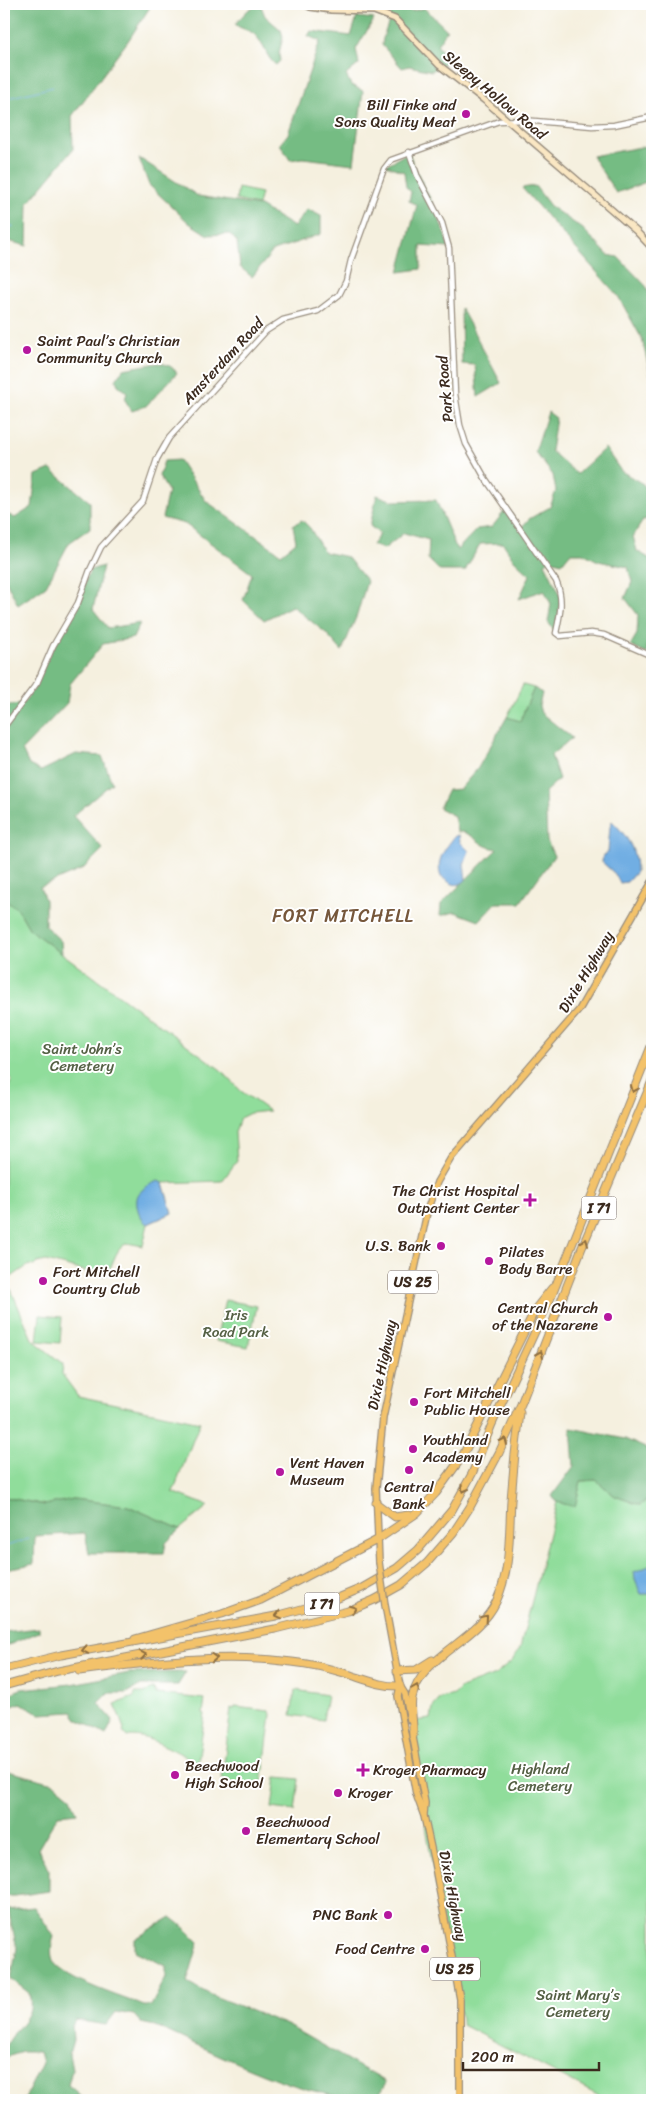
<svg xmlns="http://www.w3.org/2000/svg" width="656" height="2104" viewBox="0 0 656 2104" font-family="Sriracha,sans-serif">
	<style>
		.green { fill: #90dd9b; stroke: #66845c }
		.forest { fill: #74bc83; stroke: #587350 }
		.water { fill: #71aee3; stroke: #566c80 }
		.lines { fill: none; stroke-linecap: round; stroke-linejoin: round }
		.stream { stroke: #71aee3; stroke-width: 1 }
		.tertiary-casing { stroke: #988d7e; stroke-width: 7 }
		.secondary-casing { stroke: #988d7e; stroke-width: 8 }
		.primary-casing { stroke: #988d7e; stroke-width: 8 }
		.motorway-casing { stroke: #988d7e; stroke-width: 9 }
		.tertiary { stroke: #fff; stroke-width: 4.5 }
		.secondary { stroke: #fae7c3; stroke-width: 5 }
		.primary { stroke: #f3c26a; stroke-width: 5.5 }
		.motorway { stroke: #f3c26a; stroke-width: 7 }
		.primary-bridge-casing { stroke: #988d7e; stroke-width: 8; stroke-linecap: butt }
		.primary-bridge { stroke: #f3c26a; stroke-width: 5.5 }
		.oneway { stroke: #8e6e40 }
		.poi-dot { fill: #b5179e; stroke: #fff; stroke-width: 2 }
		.labels { text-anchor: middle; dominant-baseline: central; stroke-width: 4; stroke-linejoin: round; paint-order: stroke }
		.shield { fill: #fff; stroke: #766a62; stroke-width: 1 }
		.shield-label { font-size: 14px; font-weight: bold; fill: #3b2a1e }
		.street-label { font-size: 15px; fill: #3b2a1e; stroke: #fff }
		.poi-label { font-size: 15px; fill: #3b2a1e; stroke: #fff; text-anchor: start }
		.park-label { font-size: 15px; fill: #546044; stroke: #fff }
		.quarter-label { font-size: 18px; letter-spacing: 1px; fill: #76573b; stroke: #fff }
	</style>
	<rect width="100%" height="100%" fill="#fff"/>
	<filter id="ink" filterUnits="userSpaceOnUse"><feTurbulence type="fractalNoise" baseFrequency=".02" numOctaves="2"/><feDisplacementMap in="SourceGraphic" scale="10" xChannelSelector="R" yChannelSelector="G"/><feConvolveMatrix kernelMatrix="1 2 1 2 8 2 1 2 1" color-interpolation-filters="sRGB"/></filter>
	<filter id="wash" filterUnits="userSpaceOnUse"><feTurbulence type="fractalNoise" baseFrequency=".0096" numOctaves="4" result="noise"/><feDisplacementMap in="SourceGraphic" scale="20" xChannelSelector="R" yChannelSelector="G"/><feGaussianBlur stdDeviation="1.12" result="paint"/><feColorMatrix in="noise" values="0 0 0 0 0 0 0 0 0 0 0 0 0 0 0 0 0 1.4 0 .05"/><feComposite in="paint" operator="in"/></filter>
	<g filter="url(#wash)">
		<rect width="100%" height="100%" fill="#f5f0df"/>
		<g class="green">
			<polygon points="238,188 261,193 258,205 236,200"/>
			<polygon points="523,685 534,688 520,721 507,717"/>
			<path d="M 4,900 L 18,909 L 30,930 L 221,1070 L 241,1091 L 269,1111 L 250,1113 L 240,1118 L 235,1132 L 237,1161 L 222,1181 L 163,1183 L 172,1213 L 148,1224 L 143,1246 L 127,1243 C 112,1251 115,1267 104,1276 L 46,1261 L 37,1263 L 34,1266 L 29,1265 L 7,1280 L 32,1339 L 63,1364 L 62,1374 L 78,1396 L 200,1422 L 173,1492 L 208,1506 L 180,1529 L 128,1506 L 73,1499 L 46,1505 L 4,1497 L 4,1096 L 12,1080 L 4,1072 Z"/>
			<polygon points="225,1300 257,1306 248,1347 216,1341"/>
			<polygon points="40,1315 62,1317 60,1343 37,1341"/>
			<path d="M 596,1480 L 615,1496 L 640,1505 L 652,1498 L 652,2100 L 607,2100 L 462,2025 C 444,1924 421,1823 414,1721 L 431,1719 L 433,1707 L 441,1698 L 454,1695 L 461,1688 L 495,1675 L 512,1661 L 520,1648 L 557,1502 L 575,1506 L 581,1481 Z"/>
			<path d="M 153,1689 L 156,1694 L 205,1699 L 203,1713 L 205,1714 L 198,1763 C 182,1755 143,1731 127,1737 L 123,1732 L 124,1729 L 115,1704 L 134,1697 L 135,1693 L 144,1693 Z"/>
			<polygon points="295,1690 327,1695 323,1720 291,1715"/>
			<polygon points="235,1707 269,1711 271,1714 262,1785 259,1784 258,1786 224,1782 225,1780 222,1779 231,1708 234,1709"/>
			<polygon points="276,1777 299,1779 295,1811 272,1808"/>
		</g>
		<g class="forest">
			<polygon points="4,4 152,4 128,41 72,116 73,149 28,203 27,246 4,240"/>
			<path d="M 255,6 L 261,6 L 265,16 L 281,30 L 283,37 L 279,53 L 280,61 L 276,65 C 267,59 264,44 256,36 C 250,29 241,30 235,24 L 248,10 Z"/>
			<path d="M 391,7 L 412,11 L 424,8 L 447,30 L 437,45 L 449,60 L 432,71 L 409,66 L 402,68 L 382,45 C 383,31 392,21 391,7 Z"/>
			<polygon points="357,17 374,19 356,49 359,64 346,75 351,85 363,91 354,164 303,158 290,160 280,144 288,134 320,41 308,36 311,31 351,36"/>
			<polygon points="652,145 652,180 616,193 592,156"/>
			<polygon points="409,152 413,164 437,212 449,248 421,246 421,269 399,272 417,205 409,201 411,192 406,187 404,172 386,165"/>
			<polygon points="139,158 198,196 260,206 294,227 307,209 321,216 321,234 273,251 252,277 240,267 237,242 230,234 208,235 189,223 149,185"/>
			<polygon points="535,186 551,207 583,229 608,255 618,257 646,286 652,301 652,382 642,339 618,296 522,188"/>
			<polygon points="461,308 501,383 478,397 475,365 462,364"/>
			<path d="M 158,363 C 167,364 172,366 177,373 L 146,406 L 132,411 L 125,400 L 127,392 L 118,385 L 116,380 L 123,369 Z"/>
			<polygon points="548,412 556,418 551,451 577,474 605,448 621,471 643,484 652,500 652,522 644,519 633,536 637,551 652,560 652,617 648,617 647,654 630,646 637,634 638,615 625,598 632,582 628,567 598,561 583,553 570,553 562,563 550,560 545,563 561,596 556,633 548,622 551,604 544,590 519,599 530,575 514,560 503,543 480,544 465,571 440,571 428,559 429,540 404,533 384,549 372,545 380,534 370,526 377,495 393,501 436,500 457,550 477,529 492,527 507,508 521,528 529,519 550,507 556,491 553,475 535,452"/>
			<polygon points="179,460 206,501 281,554 296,542 293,525 302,520 310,528 324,552 347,557 367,581 357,615 342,651 326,633 292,606 264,620 243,600 252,574 185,524 162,518 168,491 159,476 164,461"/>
			<polygon points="50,469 90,502 90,528 69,543 46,586 18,605 4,577 4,501 5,513 15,518 32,507 36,475"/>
			<polygon points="103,566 93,609 108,628 140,623 133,638 103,644 70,684 67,703 22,750 29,765 41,771 76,754 102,756 112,783 73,816 103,849 83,869 40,887 45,900 45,926 61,941 62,954 30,930 18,909 4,900 4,708 9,705 22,704 34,689 47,658 72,616 90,570"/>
			<path d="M 534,688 L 542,693 L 539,706 L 541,713 L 572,738 L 551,755 L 559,779 L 545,792 L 547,841 L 554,856 L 520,903 L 496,903 L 479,921 L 455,912 L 440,916 L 441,904 L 497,849 C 493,848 487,847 484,845 C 474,839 469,831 457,832 L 454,816 L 439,808 L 448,790 L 460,789 L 478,768 L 507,717 L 520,721 Z"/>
			<polygon points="571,1428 625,1439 652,1451 652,1498 640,1505 615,1496 596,1480 581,1481 575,1507 557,1502 552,1496 574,1466"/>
			<polygon points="4,1497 45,1505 73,1499 128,1506 180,1529 166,1543 164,1553 89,1553 85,1533 35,1536 34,1564 4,1569"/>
			<polygon points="39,1628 39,1632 4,1647 4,1632"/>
			<polygon points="186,1672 178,1685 141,1685 127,1693 108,1693 98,1703 113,1720 106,1735 77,1719 72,1712 40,1714 21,1703 4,1709 4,1696 21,1689 72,1684 129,1673"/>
			<polygon points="4,1770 54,1783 71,1797 77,1813 58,1815 38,1849 49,1869 49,1891 15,1896 4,1896"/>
			<path d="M 34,1907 L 54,1936 C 51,1946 49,1958 57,1966 C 75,1983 120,1996 144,2006 L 151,2006 L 166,1977 L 166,1966 L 135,1951 L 135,1939 L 171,1917 L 184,1927 L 199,1942 L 187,1982 L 209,1994 L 287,2025 L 386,2082 L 376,2100 C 302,2100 222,2055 155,2026 L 141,2023 L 134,2015 L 116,2012 L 106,2025 L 75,2020 L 72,2026 L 73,2040 L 69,2054 L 72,2070 L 68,2085 L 86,2100 L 24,2100 L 42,2063 L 39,2052 L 22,2052 L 7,2057 L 4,2056 C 4,2035 25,2027 30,2009 C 31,2004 30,1998 29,1993 L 11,1979 L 17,1948 L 8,1910 Z"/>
		</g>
		<g class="water">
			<path d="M 612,821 C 628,837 636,849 636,872 L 627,882 L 620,883 L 615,874 L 602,862 L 603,856 L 608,852 L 610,826 Z"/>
			<path d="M 459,835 L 460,842 L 469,851 L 464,864 L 466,880 C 456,889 451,883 441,877 C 435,860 445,849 455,836 Z"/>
			<path d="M 158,1181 L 163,1183 L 172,1213 L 148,1224 C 140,1222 134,1203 138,1195 C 141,1189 152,1183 158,1181 Z"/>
			<polygon points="652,1565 652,1594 641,1594 635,1580 634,1572"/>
		</g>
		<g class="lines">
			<g class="stream">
				<polyline points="4,10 7,9"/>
				<polyline points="4,99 53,87"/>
				<polyline points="4,222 13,227"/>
				<polyline points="4,1547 28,1539"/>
			</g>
		</g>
	</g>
	<g filter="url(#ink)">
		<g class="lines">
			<defs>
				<g id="tertiary">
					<path d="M 409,152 L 417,175 L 442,223 L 449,248 L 455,394 L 460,425 L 466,444 L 485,478 L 556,581 C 564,599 560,615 556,633 L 560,636 L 591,633 L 604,635 L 652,656"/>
					<polyline points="4,727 37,683 53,646 78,603 90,570 101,547 143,501 157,459 169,438 266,331 283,320 318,311 339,295 346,281 351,260 384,169 391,160 499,121 523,120 592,126 614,125 652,117"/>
				</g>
				<polyline id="secondary" points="304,4 310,7 331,10 374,11 395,19 439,65 484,100 597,197 636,231 652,248"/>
				<g id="primary">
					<polyline points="379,1562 376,1488 383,1418 428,1208 437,1182 451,1158 579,1010 652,882"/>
					<polyline points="385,1605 400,1686 398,1696 416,1794 424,1816 434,1862 460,1999 460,2100"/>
					<polyline points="400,1686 405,1694 410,1720"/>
					<polyline points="412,1732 425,1803 424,1814"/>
				</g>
				<g id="motorway">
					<polyline points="376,1503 395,1517 409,1515"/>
					<polyline points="135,1639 222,1614 261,1600 377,1540 417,1513 436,1493 462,1457 536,1308 552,1288"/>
					<polyline points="4,1669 61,1655 276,1616 331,1601 362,1588 397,1568 418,1550 452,1510 472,1474 492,1424 552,1295 652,1044"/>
					<path d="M 79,1671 C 149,1662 222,1653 292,1662 C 310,1664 328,1668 344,1673 C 362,1678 381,1687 400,1686"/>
					<polyline points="397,1671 416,1670 432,1660"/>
					<polyline points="4,1686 58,1671 275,1629 348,1611 374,1600 401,1585 427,1563 453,1533 470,1507 499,1453 521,1404 581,1250 652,1081"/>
					<path d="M 413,1736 C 414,1723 410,1709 412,1698 C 421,1655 477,1642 496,1602 C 511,1570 509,1535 511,1500 C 513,1471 516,1442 520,1413"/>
				</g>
			</defs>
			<use href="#tertiary" class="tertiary-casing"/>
			<use href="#secondary" class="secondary-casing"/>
			<use href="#primary" class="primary-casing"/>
			<use href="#motorway" class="motorway-casing"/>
			<use href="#tertiary" class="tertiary"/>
			<use href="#secondary" class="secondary"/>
			<use href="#primary" class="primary"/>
			<use href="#motorway" class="motorway"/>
			<defs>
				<polyline id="primary-bridge" points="379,1562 385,1605"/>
			</defs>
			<use href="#primary-bridge" class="primary-bridge-casing"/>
			<use href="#primary-bridge" class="primary-bridge"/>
		</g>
		<defs><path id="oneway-chevron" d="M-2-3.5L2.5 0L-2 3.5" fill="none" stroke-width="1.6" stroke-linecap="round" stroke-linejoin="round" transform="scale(1.25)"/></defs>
		<g class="oneway">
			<use href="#oneway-chevron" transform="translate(634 1089) rotate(112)"/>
			<use href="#oneway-chevron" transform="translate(585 1242) rotate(-67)"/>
			<use href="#oneway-chevron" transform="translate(540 1354) rotate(-66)"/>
			<use href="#oneway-chevron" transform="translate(504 1441) rotate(-66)"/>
			<use href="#oneway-chevron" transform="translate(464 1489) rotate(120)"/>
			<use href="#oneway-chevron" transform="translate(353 1609) rotate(-21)"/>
			<use href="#oneway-chevron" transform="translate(279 1615) rotate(167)"/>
			<use href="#oneway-chevron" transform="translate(485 1618) rotate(-49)"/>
			<use href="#oneway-chevron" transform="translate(85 1650) rotate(169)"/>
			<use href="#oneway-chevron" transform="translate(143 1655) rotate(-10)"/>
			<use href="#oneway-chevron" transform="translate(214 1658) rotate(-2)"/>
			<use href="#oneway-chevron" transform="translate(416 1688) rotate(-69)"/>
		</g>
	</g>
	<g class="poi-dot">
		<circle cx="466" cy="114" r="5"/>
		<circle cx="27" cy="350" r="5"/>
		<path d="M527.5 1192.5h5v5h5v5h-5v5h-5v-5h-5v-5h5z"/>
		<circle cx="441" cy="1246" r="5"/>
		<circle cx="489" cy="1261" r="5"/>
		<circle cx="43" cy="1281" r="5"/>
		<circle cx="608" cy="1317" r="5"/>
		<circle cx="414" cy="1402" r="5"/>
		<circle cx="413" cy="1449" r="5"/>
		<circle cx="409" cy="1470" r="5"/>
		<circle cx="280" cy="1472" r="5"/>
		<path d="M360.5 1762.5h5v5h5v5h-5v5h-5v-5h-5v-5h5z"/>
		<circle cx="175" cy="1775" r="5"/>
		<circle cx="338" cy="1793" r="5"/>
		<circle cx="246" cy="1831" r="5"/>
		<circle cx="388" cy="1915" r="5"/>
		<circle cx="425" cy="1949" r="5"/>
	</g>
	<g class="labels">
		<g class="shield">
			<rect x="581.5" y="1196.5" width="35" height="23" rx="4"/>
			<rect x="388" y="1270.5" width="50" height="23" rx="4"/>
			<rect x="304.5" y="1592.5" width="35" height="23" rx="4"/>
			<rect x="430" y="1957.5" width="50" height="23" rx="4"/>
		</g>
		<g class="shield-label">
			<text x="599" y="1208">I 71</text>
			<text x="413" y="1282">US 25</text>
			<text x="322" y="1604">I 71</text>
			<text x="455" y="1969">US 25</text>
		</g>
		<g class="street-label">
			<text transform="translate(495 95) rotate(40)">Sleepy Hollow Road</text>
			<text transform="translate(223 361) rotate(-47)">Amsterdam Road</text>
			<text transform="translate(445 389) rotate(-95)">Park Road</text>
			<text transform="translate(586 972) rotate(-59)">Dixie Highway</text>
			<text transform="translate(382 1365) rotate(-78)">Dixie Highway</text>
			<text transform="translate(453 1896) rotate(79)">Dixie Highway</text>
		</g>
		<g class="poi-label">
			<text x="456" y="105" text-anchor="end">Bill Finke and<tspan x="456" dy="17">Sons Quality Meat</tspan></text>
			<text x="37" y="341">Saint Paul’s Christian<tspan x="37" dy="17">Community Church</tspan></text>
			<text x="519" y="1191" text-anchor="end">The Christ Hospital<tspan x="519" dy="17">Outpatient Center</tspan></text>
			<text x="431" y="1246" text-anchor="end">U.S. Bank</text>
			<text x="499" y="1252">Pilates<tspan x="499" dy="17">Body Barre</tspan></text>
			<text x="53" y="1272">Fort Mitchell<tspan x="53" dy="17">Country Club</tspan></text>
			<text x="598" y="1308" text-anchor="end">Central Church<tspan x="598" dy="17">of the Nazarene</tspan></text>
			<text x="424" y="1393">Fort Mitchell<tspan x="424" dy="17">Public House</tspan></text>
			<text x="423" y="1440">Youthland<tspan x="423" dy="17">Academy</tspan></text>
			<text x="290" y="1463">Vent Haven<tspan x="290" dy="17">Museum</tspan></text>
			<text x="409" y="1487" text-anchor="middle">Central<tspan x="409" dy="17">Bank</tspan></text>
			<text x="185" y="1766">Beechwood<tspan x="185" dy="17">High School</tspan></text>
			<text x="373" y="1770">Kroger Pharmacy</text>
			<text x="348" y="1793">Kroger</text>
			<text x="256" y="1822">Beechwood<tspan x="256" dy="17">Elementary School</tspan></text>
			<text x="378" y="1915" text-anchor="end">PNC Bank</text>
			<text x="415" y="1949" text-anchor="end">Food Centre</text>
		</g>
		<g class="park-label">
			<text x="82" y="1049">Saint John’s<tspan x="82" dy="17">Cemetery</tspan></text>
			<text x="236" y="1315">Iris<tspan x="236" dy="17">Road Park</tspan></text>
			<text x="540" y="1769">Highland<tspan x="540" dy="17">Cemetery</tspan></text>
			<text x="578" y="1995">Saint Mary’s<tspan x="578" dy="17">Cemetery</tspan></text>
		</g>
		<g class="quarter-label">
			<text x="343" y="916">FORT MITCHELL</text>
		</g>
	</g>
	<rect width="656" height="2104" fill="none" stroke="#fff" stroke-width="20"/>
	<path d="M463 2062v8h136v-8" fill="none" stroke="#3b2a1e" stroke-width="2.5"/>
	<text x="471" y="2062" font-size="15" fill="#3b2a1e" stroke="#ffffff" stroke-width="4" paint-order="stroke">200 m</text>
</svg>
